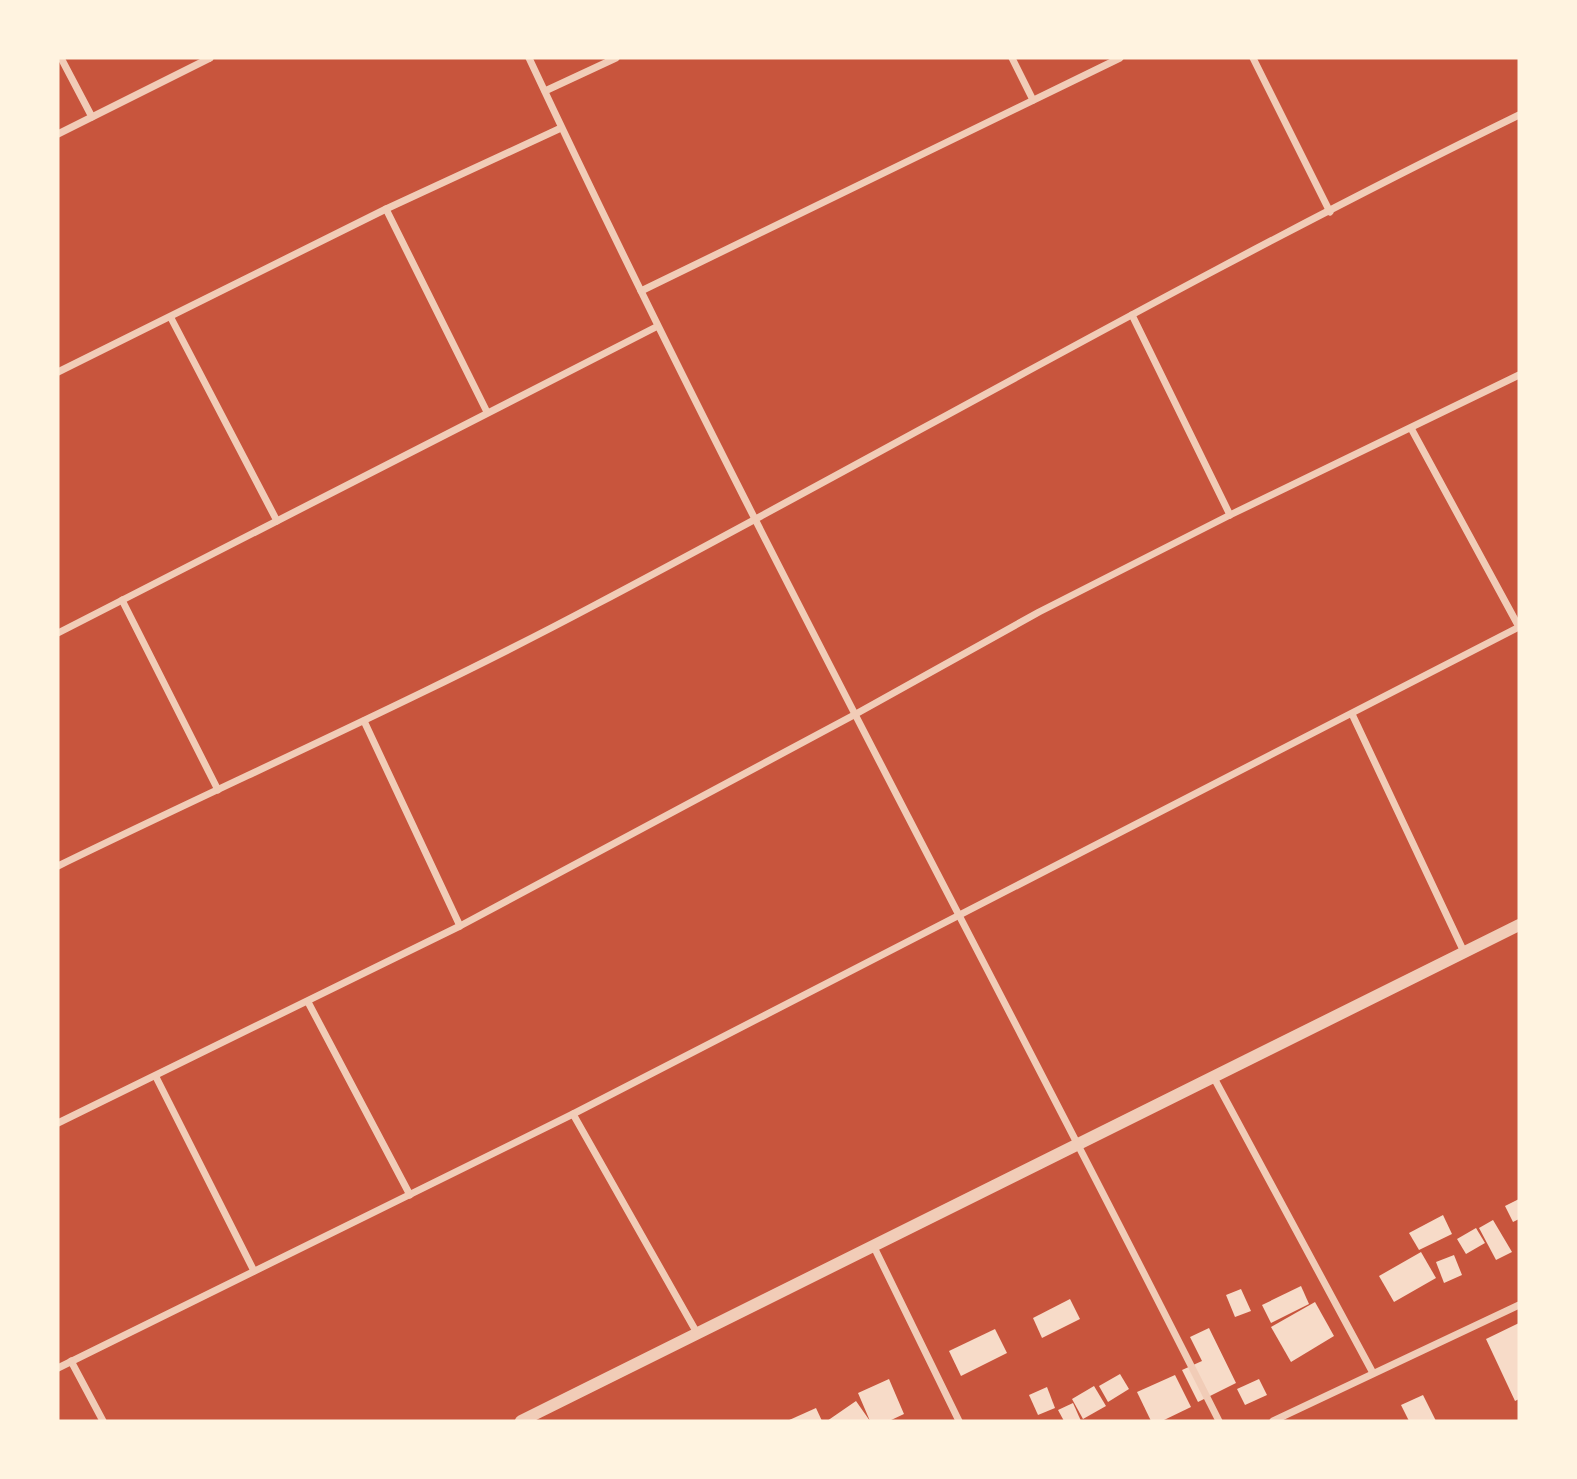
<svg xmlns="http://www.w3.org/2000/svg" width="1577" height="1479" viewBox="0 0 1577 1479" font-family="Overpass,sans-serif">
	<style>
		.building { fill: #f7dbc8 }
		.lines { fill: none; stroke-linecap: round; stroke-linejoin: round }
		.minor { stroke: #f1ccb7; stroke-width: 7 }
		.tertiary { stroke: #f1ccb7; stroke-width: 12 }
	</style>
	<rect width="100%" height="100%" fill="#c8553d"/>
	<g class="building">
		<polygon points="1519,1199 1519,1219 1513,1222 1505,1206"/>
		<polygon points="1443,1215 1452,1234 1419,1250 1409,1233"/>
		<polygon points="1493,1220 1512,1252 1496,1260 1479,1228"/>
		<polygon points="1476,1228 1485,1243 1466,1254 1457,1239"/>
		<polygon points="1421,1252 1436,1278 1394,1302 1379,1276"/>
		<polygon points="1454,1255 1462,1275 1444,1283 1436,1262"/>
		<polygon points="1301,1286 1309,1304 1271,1323 1262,1305"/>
		<polygon points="1241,1289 1251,1311 1235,1317 1226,1295"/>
		<polygon points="1070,1299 1080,1319 1042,1338 1033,1318"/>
		<polygon points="1315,1302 1334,1336 1291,1362 1271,1327"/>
		<polygon points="1519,1323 1519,1399 1515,1401 1486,1339"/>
		<polygon points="1209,1328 1236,1383 1198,1402 1182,1370 1202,1361 1190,1337"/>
		<polygon points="995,1329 1007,1353 961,1376 949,1351"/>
		<polygon points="1120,1374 1129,1389 1108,1402 1099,1386"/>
		<polygon points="1175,1375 1191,1407 1162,1421 1151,1421 1137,1392"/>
		<polygon points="889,1379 904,1414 889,1421 827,1421 856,1401 870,1421 858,1393"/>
		<polygon points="1259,1379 1267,1395 1245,1405 1237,1389"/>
		<polygon points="1094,1386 1106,1406 1083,1419 1072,1399"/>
		<polygon points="1047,1387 1055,1408 1038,1415 1029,1395"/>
		<polygon points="1423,1395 1436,1421 1409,1421 1401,1405"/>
		<polygon points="1073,1403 1081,1421 1064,1421 1058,1410"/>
		<polygon points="816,1408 822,1421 787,1421"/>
	</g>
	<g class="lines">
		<g class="minor">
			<polyline points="61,58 92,117"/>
			<path d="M 529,58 C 745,519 990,966 1219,1421"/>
			<polyline points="1012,58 1033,100"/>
			<polyline points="1253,58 1330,212"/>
			<polyline points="545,91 616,58"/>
			<polyline points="58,134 210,58"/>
			<polyline points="386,209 487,412"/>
			<polyline points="641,291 1120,58"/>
			<polyline points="1132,315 1230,515"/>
			<polyline points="171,318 277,521"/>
			<polyline points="58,372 386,209 561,128"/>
			<polyline points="1412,430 1519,627"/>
			<polyline points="122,600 218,790"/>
			<polyline points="58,633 656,327"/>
			<polyline points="1352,714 1464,952"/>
			<polyline points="364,721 460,926"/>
			<path d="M 58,866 C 236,779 418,699 593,606 C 902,443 1205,268 1519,115"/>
			<polyline points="308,1002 410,1195"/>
			<polyline points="156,1077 254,1271"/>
			<polyline points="1214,1078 1373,1373"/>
			<polyline points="573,1114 697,1333"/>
			<polyline points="58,1123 460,926 854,715 1039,612 1230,515 1519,375"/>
			<polyline points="873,1245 959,1421"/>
			<polyline points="71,1361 103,1421"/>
			<polyline points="58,1368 573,1114 1519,627"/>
			<polyline points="1273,1421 1519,1305"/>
		</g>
		<polyline class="tertiary" points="521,1421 1519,925"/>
	</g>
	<rect width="1577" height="1479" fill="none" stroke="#fff3e0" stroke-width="119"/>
</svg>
